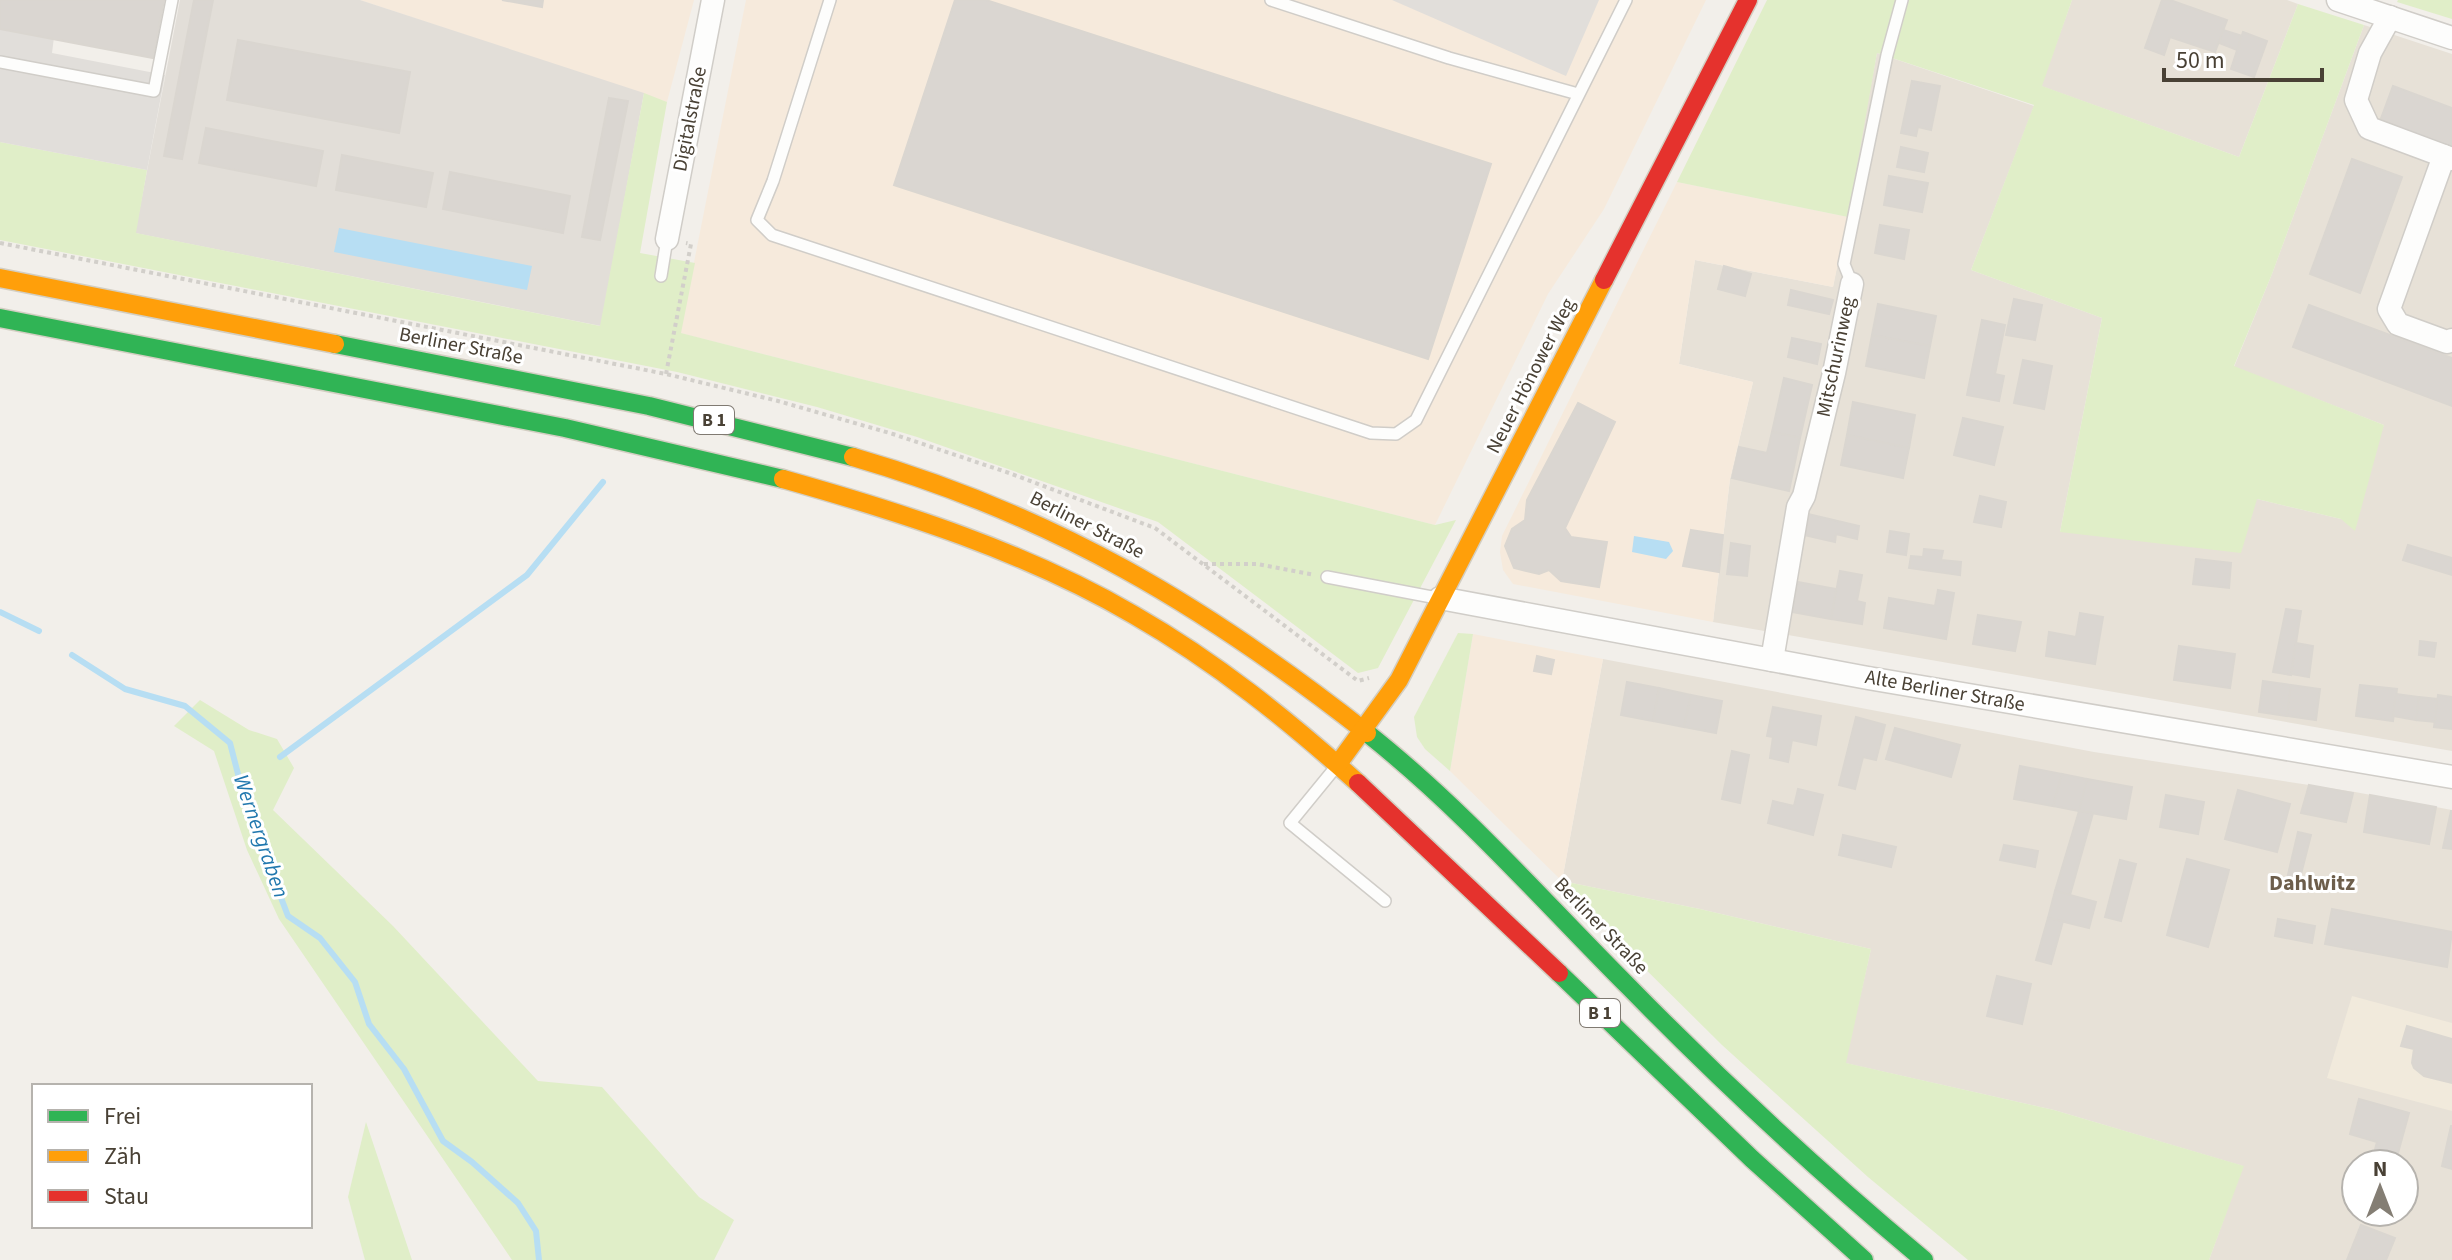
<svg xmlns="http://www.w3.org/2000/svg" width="2452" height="1260" viewBox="0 0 2452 1260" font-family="'Source Sans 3',sans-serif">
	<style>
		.residential { fill: #e7e1d7; fill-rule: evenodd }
		.commercial { fill: #f6eadc }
		.industrial { fill: #e2ded8 }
		.education { fill: #f1eadc }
		.green { fill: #e0eec8 }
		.parking { fill: #e1deda }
		.water { fill: #b7def3 }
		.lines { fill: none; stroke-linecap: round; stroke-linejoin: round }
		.stream { stroke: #b7def3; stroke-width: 6 }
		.building { fill: #dad6d1; stroke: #dad6d0; stroke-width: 2 }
		.lane-casing { stroke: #d0cdc8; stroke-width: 14 }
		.street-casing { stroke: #d0cdc8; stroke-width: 25 }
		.fast-casing { stroke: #d3cec2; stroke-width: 21 }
		.slow-casing { stroke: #d3cec2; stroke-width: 21 }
		.jam-casing { stroke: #d3cec2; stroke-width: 21 }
		.path { stroke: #d2cfca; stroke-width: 4; stroke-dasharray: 4 4; stroke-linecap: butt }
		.lane { stroke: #fdfdfc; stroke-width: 11 }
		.street { stroke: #fdfdfc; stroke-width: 22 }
		.fast { stroke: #30b455; stroke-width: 18 }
		.slow { stroke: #ff9f0a; stroke-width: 18 }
		.jam { stroke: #e5322d; stroke-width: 18 }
		.labels { text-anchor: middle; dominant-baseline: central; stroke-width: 6; stroke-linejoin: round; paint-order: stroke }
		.shield { fill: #fff; stroke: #807a72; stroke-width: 2 }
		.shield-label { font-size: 18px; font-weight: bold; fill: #494135 }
		.street-label { font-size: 20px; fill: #494135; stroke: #fff }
		.water-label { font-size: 22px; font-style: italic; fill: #2178ae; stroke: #fff }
		.neighbourhood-label { font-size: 22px; font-weight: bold; fill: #6d5e4b; stroke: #fff }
	</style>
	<rect width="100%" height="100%" fill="#f2efea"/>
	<g class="residential">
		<polygon points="2072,0 2287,0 2298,4 2239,157 2041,86"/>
		<polygon points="2364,25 2452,54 2452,751 1713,622 1730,479 1753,382 1679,364 1695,260 1833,287 1877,53 2034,106 1971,270 2102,318 2060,532 2257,499 2341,519 2384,425 2234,367 2272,274"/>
		<path d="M 1603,659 L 2094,752 L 2355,792 L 2452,810 L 2452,1260 L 2209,1260 L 2243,1166 L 2054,1110 L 1845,1063 L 1871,949 L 1700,909 L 1562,881 ZM 2356,1164 L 2404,1164 L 2404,1212 L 2356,1212 Z"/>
	</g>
	<g class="commercial">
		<polygon points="360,0 694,0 667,102"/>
		<polygon points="746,0 1706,0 1604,209 1548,294 1435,525 680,333"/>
		<polygon points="1677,182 1848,217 1833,287 1695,260 1679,364 1753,382 1730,479 1713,622 1513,584 1503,570 1500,552 1502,536"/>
		<polygon points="1473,634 1603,659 1562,881 1450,771"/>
	</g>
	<polygon class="industrial" points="180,0 360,0 644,93 601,326 135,233"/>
	<polygon class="education" points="2352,996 2452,1023 2452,1111 2327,1078"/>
	<g class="green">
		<polygon points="1767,0 2072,0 2042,86 2239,157 2298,4 2364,25 2272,274 2234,366 2384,425 2355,531 2341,519 2257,499 2241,553 2060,532 2102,318 1971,270 2034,105 1877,53 1848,217 1677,182"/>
		<polygon points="2398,0 2452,0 2452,19 2397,2"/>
		<polygon points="644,93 667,102 640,253 695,263 681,333 1435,525 1456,520 1378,668 1358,673 1158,522 917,437 817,407 677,372 0,240 0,142 147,170 136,233 600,326"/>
		<polygon points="1458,633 1473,634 1450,771 1425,749 1417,737 1414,717"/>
		<polygon points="200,700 249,730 277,739 294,768 273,810 393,926 538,1081 602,1087 699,1197 734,1220 714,1260 512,1260 279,919 247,850 214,751 174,726"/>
		<polygon points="1562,881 1700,909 1871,949 1846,1063 2054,1110 2244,1166 2209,1260 1968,1260 1868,1177 1722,1045 1617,941"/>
		<polygon points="366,1122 412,1260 365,1260 348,1197"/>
	</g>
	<g class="parking">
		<polygon points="1392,0 1599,0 1566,76"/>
		<polygon points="0,27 54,37 52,53 165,75 147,170 0,142"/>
	</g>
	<g class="water">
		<polygon points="339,228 532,266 527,290 334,252"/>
		<polygon points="1634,536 1669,542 1673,551 1666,559 1632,552"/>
	</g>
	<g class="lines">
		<g class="stream">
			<polyline points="0,612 39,631"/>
			<polyline points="72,655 125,689 185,706 230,743 247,809 288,916 320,938 355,982 369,1024 404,1069 443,1141 472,1162 518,1203 536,1231 539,1260"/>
			<polyline points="280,757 527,575 603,482"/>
		</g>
	</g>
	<g class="building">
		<polygon points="0,0 164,0 153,58 0,29"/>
		<polygon points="194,0 213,0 182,159 164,156"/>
		<polygon points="502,0 543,0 542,7"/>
		<polygon points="955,0 986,0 1491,164 1428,359 894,185"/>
		<polygon points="2162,0 2170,0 2227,20 2215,52 2170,37 2164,55 2145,48"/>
		<polygon points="2223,30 2242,36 2237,50 2219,43"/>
		<polygon points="2243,32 2267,41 2254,77 2231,69"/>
		<polygon points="238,40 410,72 399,133 227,100"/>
		<polygon points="1912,81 1940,86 1931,130 1918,127 1916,136 1901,133"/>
		<polygon points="2393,86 2452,108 2452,151 2379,124"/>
		<polygon points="609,98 628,101 600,240 582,237"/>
		<polygon points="206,128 323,151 316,186 199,163"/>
		<polygon points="1901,147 1928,153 1924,172 1897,167"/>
		<polygon points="342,155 433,173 426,207 336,190"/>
		<polygon points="2352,159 2402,177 2360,293 2310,274"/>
		<polygon points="450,172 570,196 563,233 443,209"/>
		<polygon points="1889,176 1928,183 1922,212 1884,205"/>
		<polygon points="1880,225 1909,230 1904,259 1875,253"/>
		<polygon points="1724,266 1751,274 1745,296 1718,289"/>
		<polygon points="1791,290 1833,300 1829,314 1788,305"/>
		<polygon points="2014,299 2042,305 2035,340 2006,335"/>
		<polygon points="1878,304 1936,316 1930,346 1872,335"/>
		<polygon points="2309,305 2452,358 2452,406 2293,347"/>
		<polygon points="1982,320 2005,325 1995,374 2004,376 1999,401 1967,395"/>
		<polygon points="1872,335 1930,346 1924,378 1866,366"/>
		<polygon points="1792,338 1821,344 1817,364 1788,357"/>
		<polygon points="2023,360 2052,366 2044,409 2014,403"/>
		<polygon points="1784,378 1812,385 1800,438 1772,432"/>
		<polygon points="1853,402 1915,415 1909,448 1847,435"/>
		<polygon points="1578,403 1615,422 1565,528 1571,537 1607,542 1599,587 1561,581 1549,570 1539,574 1514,568 1505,546 1512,529 1525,520 1527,500"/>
		<polygon points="1963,418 2003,427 1994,465 1954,455"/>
		<polygon points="1772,432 1800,438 1789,491 1732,478 1739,447 1767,453"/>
		<polygon points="1847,435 1909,448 1903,478 1841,465"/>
		<polygon points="1980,496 2006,502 2001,527 1974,522"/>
		<polygon points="1808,514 1859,526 1857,539 1836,534 1835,542 1804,535"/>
		<polygon points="1691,530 1723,535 1719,572 1683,566"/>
		<polygon points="1890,531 1909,534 1906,555 1887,552"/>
		<polygon points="1731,543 1750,546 1747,576 1727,574"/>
		<polygon points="2408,545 2452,558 2452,575 2403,560"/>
		<polygon points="1924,549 1943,551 1941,560 1961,562 1960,575 1909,568 1911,556 1923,557"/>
		<polygon points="2196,559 2231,563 2229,588 2193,584"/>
		<polygon points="1840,571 1862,575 1857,601 1865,603 1862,624 1831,619"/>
		<polygon points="1798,582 1836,589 1831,619 1792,612"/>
		<polygon points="1938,590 1954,593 1946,639 1884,628 1889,598 1935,606"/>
		<polygon points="2286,609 2301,611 2291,675 2273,672"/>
		<polygon points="2080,613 2103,617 2095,664 2046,656 2049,632 2076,637"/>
		<polygon points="1978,615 2021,622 2015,651 1973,644"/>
		<polygon points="2420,641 2436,643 2434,657 2419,655"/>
		<polygon points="2296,643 2313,646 2309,677 2291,674"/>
		<polygon points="2179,646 2235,654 2230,688 2174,680"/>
		<polygon points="1537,656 1554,660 1551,674 1534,671"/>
		<polygon points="2263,681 2291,685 2287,716 2259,712"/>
		<polygon points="1627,682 1659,688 1653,721 1621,715"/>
		<polygon points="2291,685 2320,689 2316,720 2287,716"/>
		<polygon points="2360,685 2397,689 2393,721 2356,716"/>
		<polygon points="1659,688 1691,695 1684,727 1653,721"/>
		<polygon points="2396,694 2419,697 2416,720 2393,716"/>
		<polygon points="1691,695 1722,701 1716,733 1684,727"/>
		<polygon points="2438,695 2452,697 2452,729 2434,727"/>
		<polygon points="2419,697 2437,699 2435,722 2416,720"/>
		<polygon points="1773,707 1821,716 1816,745 1792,740 1788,762 1770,758 1773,737 1767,736"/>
		<polygon points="1856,717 1885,725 1876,760 1863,757 1855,789 1839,785"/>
		<polygon points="1895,728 1960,745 1951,777 1886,759"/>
		<polygon points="1732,751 1749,755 1740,803 1722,799"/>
		<polygon points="2020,766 2062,774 2053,806 2014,799"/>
		<polygon points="2062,774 2087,779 2079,811 2053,806"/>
		<polygon points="2087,779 2132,787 2126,819 2079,811"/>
		<polygon points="2309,785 2353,793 2346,822 2301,813"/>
		<polygon points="1798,789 1823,795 1813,835 1768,823 1773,801 1794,806"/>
		<polygon points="2238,790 2290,804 2277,852 2225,839"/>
		<polygon points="2166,795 2204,802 2198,834 2160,827"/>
		<polygon points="2370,795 2436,807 2429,844 2364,832"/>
		<polygon points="2079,811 2093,813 2070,895 2055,891"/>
		<polygon points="2451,811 2452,811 2452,849 2443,848"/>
		<polygon points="2298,832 2311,835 2298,886 2286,883"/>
		<polygon points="1843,835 1896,847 1891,867 1839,855"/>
		<polygon points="2004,845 2038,851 2035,867 2000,860"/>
		<polygon points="2187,859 2229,870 2208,947 2167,935"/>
		<polygon points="2120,860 2136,864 2121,921 2105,917"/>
		<polygon points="2055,891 2096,902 2089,928 2048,918"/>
		<polygon points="2332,909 2452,932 2447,967 2325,944"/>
		<polygon points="2048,918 2063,921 2051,964 2036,960"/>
		<polygon points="2278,919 2315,926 2312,943 2275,936"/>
		<polygon points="1997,976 2031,984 2022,1024 1987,1016"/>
		<polygon points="2407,1026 2452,1039 2452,1083 2424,1076 2414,1068 2412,1063 2414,1049 2401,1046"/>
		<polygon points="2359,1099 2409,1113 2395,1164 2371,1164 2377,1142 2350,1134"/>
		<polygon points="2451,1126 2452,1126 2452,1169 2442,1166"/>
		<polygon points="2361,1225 2395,1238 2386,1260 2347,1260"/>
	</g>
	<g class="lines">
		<defs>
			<g id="lane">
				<polyline points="830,0 773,181 757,220 772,235 1371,433 1396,434 1416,420 1626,0"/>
				<polyline points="1271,0 1449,58 1578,94"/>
				<polyline points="0,62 154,91 172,0"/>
				<polyline points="661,276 667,239"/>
				<polyline points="1852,284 1844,264 1887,55 1902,0"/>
				<polyline points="1327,577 1437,598"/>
				<polyline points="1335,768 1290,823 1385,901"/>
			</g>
			<g id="street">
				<polyline points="2338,0 2452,38"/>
				<polyline points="2390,17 2370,53 2356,100 2369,128 2452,159"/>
				<polyline points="2444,156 2389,309 2398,324 2447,342 2452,340"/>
				<polyline points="667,239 713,0"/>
				<polyline points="1440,598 1868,678 2452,777"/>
				<polyline points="1772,660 1798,507 1804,496 1834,373 1852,284"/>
			</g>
			<g id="fast">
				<polyline points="0,318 565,428 783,479"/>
				<polyline points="335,344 649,406 853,457"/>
				<path d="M 1367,733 C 1463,809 1543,901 1629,987 C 1723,1083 1821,1174 1924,1260"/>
				<polyline points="1559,973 1752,1159 1864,1260"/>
			</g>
			<g id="slow">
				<polyline points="0,278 335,344"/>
				<path d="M 853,457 C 1053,515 1204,605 1367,733"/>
				<path d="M 783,479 C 904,513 1026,552 1134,615 C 1216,662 1288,720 1358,783"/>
				<polyline points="1338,764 1399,680 1604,280"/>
			</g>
			<g id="jam">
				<polyline points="1604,280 1748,0"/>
				<polyline points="1358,783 1559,973"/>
			</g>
		</defs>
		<use href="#lane" class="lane-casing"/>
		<use href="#street" class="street-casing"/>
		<use href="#fast" class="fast-casing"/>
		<use href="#slow" class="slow-casing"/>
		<use href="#jam" class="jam-casing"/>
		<g class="path">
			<polyline points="0,243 666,374 778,401 893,434 1009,473 1155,528 1358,681 1369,678"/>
			<polyline points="666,374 691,244 686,243"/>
			<polyline points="1204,564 1257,564 1315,575"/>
		</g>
		<use href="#lane" class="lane"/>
		<use href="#street" class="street"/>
		<use href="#fast" class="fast"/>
		<use href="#slow" class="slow"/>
		<use href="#jam" class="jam"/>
	</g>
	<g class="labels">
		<g class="shield">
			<rect x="694" y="406" width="40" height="28" rx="6"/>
			<rect x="1580" y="999" width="40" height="28" rx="6"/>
		</g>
		<g class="shield-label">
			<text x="714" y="420">B 1</text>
			<text x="1600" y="1013">B 1</text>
		</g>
		<g class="street-label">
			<text transform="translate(690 119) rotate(-79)">Digitalstraße</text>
			<text transform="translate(461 346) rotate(11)">Berliner Straße</text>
			<text transform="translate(1836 357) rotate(-78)">Mitschurinweg</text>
			<text transform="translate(1531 376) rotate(-63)">Neuer Hönower Weg</text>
			<text transform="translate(1087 525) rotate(27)">Berliner Straße</text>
			<text transform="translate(1945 691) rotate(10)">Alte Berliner Straße</text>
			<text transform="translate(1601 926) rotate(46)">Berliner Straße</text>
		</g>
		<g class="water-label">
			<text transform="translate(261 836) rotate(71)">Wernergraben</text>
		</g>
		<g class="neighbourhood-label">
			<text x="2312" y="883">Dahlwitz</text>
		</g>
	</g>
	<rect x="32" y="1084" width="280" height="144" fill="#ffffff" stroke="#b6b3ae" stroke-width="2"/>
	<rect x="48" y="1110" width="40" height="12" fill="#30b455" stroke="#b6b3ae" stroke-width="2"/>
	<text x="104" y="1124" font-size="24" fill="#494135">Frei</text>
	<rect x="48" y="1150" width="40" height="12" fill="#ff9f0a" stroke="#b6b3ae" stroke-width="2"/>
	<text x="104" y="1164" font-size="24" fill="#494135">Zäh</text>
	<rect x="48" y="1190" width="40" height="12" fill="#e5322d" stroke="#b6b3ae" stroke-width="2"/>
	<text x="104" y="1204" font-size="24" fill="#494135">Stau</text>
	<g transform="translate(2380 1188)"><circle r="38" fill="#ffffff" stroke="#b6b3ae" stroke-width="2"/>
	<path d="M0-6L14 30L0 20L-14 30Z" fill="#847e74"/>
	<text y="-12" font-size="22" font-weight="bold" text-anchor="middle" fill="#494135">N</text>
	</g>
	<path d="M2164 68v12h158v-12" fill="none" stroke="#494135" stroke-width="4"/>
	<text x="2176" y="68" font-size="24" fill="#494135" stroke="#ffffff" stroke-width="6" paint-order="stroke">50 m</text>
</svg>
